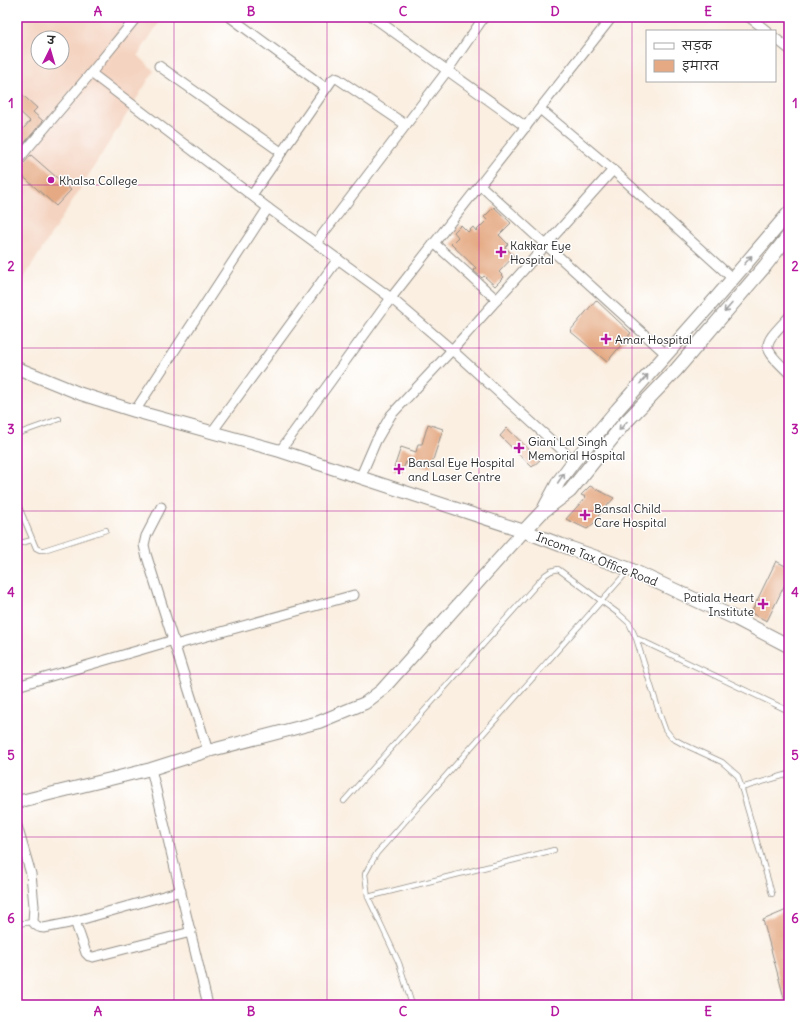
<svg xmlns="http://www.w3.org/2000/svg" width="806" height="1022" viewBox="0 0 806 1022" font-family="Delius,'Playpen Sans Deva',sans-serif">
	<style>
		.built { fill: #f4d3c0; fill-rule: evenodd }
		.building { fill: #e5aa84 }
		.lines { fill: none; stroke-linecap: round; stroke-linejoin: round }
		.service-casing { stroke: #928d86; stroke-width: 6 }
		.minor-casing { stroke: #928d86; stroke-width: 11 }
		.tertiary-casing { stroke: #928d86; stroke-width: 14 }
		.secondary-casing { stroke: #928d86; stroke-width: 15 }
		.service { stroke: #fff; stroke-width: 4.5 }
		.minor { stroke: #fff; stroke-width: 9 }
		.tertiary { stroke: #fff; stroke-width: 12 }
		.secondary { stroke: #fff; stroke-width: 13 }
		.oneway { stroke: #a0a0a0 }
		.grid { fill: none; stroke: #b5179e; stroke-width: 1; stroke-opacity: 0.55 }
		.poi-dot { fill: #b5179e; stroke: #fff; stroke-width: 1.5 }
		.labels { text-anchor: middle; dominant-baseline: central; stroke-width: 3; stroke-linejoin: round; paint-order: stroke }
		.poi-label { font-size: 12px; fill: #2b2b2b; stroke: #fff; text-anchor: start }
		.street-label { font-size: 12px; fill: #2b2b2b; stroke: #fff }
		.neatline { fill: none; stroke: #b5179e; stroke-width: 1.5 }
		.grid-label { font-size: 13px; text-anchor: middle; font-weight: bold; fill: #b5179e }
	</style>
	<rect width="100%" height="100%" fill="#fff"/>
	<filter id="ink" filterUnits="userSpaceOnUse"><feTurbulence type="fractalNoise" baseFrequency=".025" numOctaves="2"/><feDisplacementMap in="SourceGraphic" scale="8" xChannelSelector="R" yChannelSelector="G"/><feConvolveMatrix kernelMatrix="1 2 1 2 8 2 1 2 1" color-interpolation-filters="sRGB"/></filter>
	<filter id="wash" filterUnits="userSpaceOnUse"><feTurbulence type="fractalNoise" baseFrequency=".012" numOctaves="4" result="noise"/><feDisplacementMap in="SourceGraphic" scale="16" xChannelSelector="R" yChannelSelector="G"/><feGaussianBlur stdDeviation="0.9" result="paint"/><feColorMatrix in="noise" values="0 0 0 0 0 0 0 0 0 0 0 0 0 0 0 0 0 1.4 0 .05"/><feComposite in="paint" operator="in"/></filter>
	<g filter="url(#wash)">
		<rect width="100%" height="100%" fill="#faefe1"/>
		<path class="built" d="M 17,17 L 163,17 L 138,55 L 154,71 L 17,289 ZM 38,38 L 62,38 L 62,62 L 38,62 Z"/>
		<g id="blocks">
			<g class="building">
				<polygon points="17,90 37,108 33,112 43,121 21,147 17,144 17,136 30,121 17,109"/>
				<polygon points="31,155 71,190 56,206 17,171"/>
				<polygon points="494,207 511,223 499,235 508,244 505,247 514,256 499,272 504,277 495,286 484,276 482,278 473,270 476,268 451,244 458,237 454,232 461,225 468,232 473,227 476,231 487,220 484,217"/>
				<polygon points="596,300 631,333 607,362 570,331"/>
				<polygon points="428,424 443,429 430,469 406,462 401,474 393,471 401,447 416,452 418,444 422,444"/>
				<polygon points="507,428 540,460 532,467 500,436"/>
				<polygon points="590,486 614,498 598,516 600,518 587,529 566,519 586,497 581,495"/>
				<polygon points="776,561 789,568 789,576 767,621 751,613"/>
				<polygon points="789,909 789,1005 786,1005 763,920"/>
			</g>
		</g>
	</g>
	<g filter="url(#ink)">
		<use href="#blocks" fill-opacity="0" stroke="#928d86" stroke-width="1"/>
		<g class="lines">
			<defs>
				<g id="service">
					<polyline points="17,434 59,419"/>
					<polyline points="17,502 36,548 40,550 44,550 106,530"/>
					<polyline points="17,544 32,540"/>
					<polyline points="636,638 789,711"/>
					<polyline points="741,788 789,774"/>
					<polyline points="344,801 545,575 551,571 558,569 619,614 629,623 636,638 661,718 665,729 672,738 683,744 722,762 738,776 772,894"/>
					<polyline points="368,897 554,850"/>
					<polyline points="17,924 33,922"/>
					<polyline points="412,1005 399,963 368,897 365,874 371,863 377,853 628,571"/>
				</g>
				<g id="minor">
					<polyline points="230,17 326,88"/>
					<polyline points="373,17 526,127"/>
					<polyline points="749,17 767,31"/>
					<polyline points="775,38 789,49"/>
					<polyline points="159,66 281,152"/>
					<polyline points="91,73 268,208 391,298 452,350 574,461"/>
					<polyline points="540,109 613,170"/>
					<polyline points="17,161 91,73 135,19"/>
					<polyline points="480,185 666,354"/>
					<polyline points="252,195 332,80 335,78 338,79 406,125"/>
					<polyline points="316,243 447,71 484,17"/>
					<polyline points="434,243 497,300"/>
					<path d="M 789,317 C 762,346 760,345 789,373"/>
					<polyline points="135,411 268,208"/>
					<polyline points="212,432 338,259"/>
					<polyline points="280,451 391,298 612,17"/>
					<polyline points="360,478 376,441 391,415 452,350 613,170 732,278"/>
					<polyline points="161,507 146,536 144,545 146,554 208,751"/>
					<polyline points="175,645 354,595"/>
					<polyline points="17,686 174,640"/>
					<polyline points="151,769 208,1005"/>
					<path d="M 17,826 L 31,874 L 34,906 L 33,922 C 36,926 39,928 44,928 L 69,923 L 181,891"/>
					<polyline points="75,921 86,953 89,956 93,957 191,932"/>
				</g>
				<polyline id="tertiary" points="17,368 81,394 135,411 280,451 524,531 382,690 365,703 319,722 208,751 151,769 17,802"/>
				<g id="secondary">
					<polyline points="789,235 765,266 676,370 622,426 570,491 542,512 524,531 561,545 629,569 737,619 789,646"/>
					<polyline points="545,507 559,481 574,461 617,410 718,296 789,213"/>
				</g>
			</defs>
			<use href="#service" class="service-casing"/>
			<use href="#minor" class="minor-casing"/>
			<use href="#tertiary" class="tertiary-casing"/>
			<use href="#secondary" class="secondary-casing"/>
			<use href="#service" class="service"/>
			<use href="#minor" class="minor"/>
			<use href="#tertiary" class="tertiary"/>
			<use href="#secondary" class="secondary"/>
		</g>
		<defs><path id="oneway-shaft" d="M-6 0H5M1.5-3L5.5 0L1.5 3" fill="none" stroke-width="1.6" stroke-linecap="round" stroke-linejoin="round"/></defs>
		<g class="oneway">
			<use href="#oneway-shaft" transform="translate(748 260) rotate(-49)"/>
			<use href="#oneway-shaft" transform="translate(728 308) rotate(131)"/>
			<use href="#oneway-shaft" transform="translate(644 379) rotate(-49)"/>
			<use href="#oneway-shaft" transform="translate(623 426) rotate(132)"/>
			<use href="#oneway-shaft" transform="translate(561 478) rotate(-56)"/>
		</g>
	</g>
	<path class="grid" d="M 174,17 L 174,1005M 327,17 L 327,1005M 479,17 L 479,1005M 632,17 L 632,1005M 17,185 L 789,185M 17,348 L 789,348M 17,511 L 789,511M 17,674 L 789,674M 17,837 L 789,837"/>
	<g class="poi-dot">
		<circle cx="51" cy="180" r="4"/>
		<path d="M499 246h4v4h4v4h-4v4h-4v-4h-4v-4h4z"/>
		<path d="M604 333h4v4h4v4h-4v4h-4v-4h-4v-4h4z"/>
		<path d="M517 442h4v4h4v4h-4v4h-4v-4h-4v-4h4z"/>
		<path d="M397 463h4v4h4v4h-4v4h-4v-4h-4v-4h4z"/>
		<path d="M583 509h4v4h4v4h-4v4h-4v-4h-4v-4h4z"/>
		<path d="M761 598h4v4h4v4h-4v4h-4v-4h-4v-4h4z"/>
	</g>
	<g class="labels">
		<g class="poi-label">
			<text x="59" y="180">Khalsa College</text>
			<text x="510" y="245">Kakkar Eye<tspan x="510" dy="14">Hospital</tspan></text>
			<text x="615" y="339">Amar Hospital</text>
			<text x="528" y="441">Giani Lal Singh<tspan x="528" dy="14">Memorial Hospital</tspan></text>
			<text x="408" y="462">Bansal Eye Hospital<tspan x="408" dy="14">and Laser Centre</tspan></text>
			<text x="594" y="508">Bansal Child<tspan x="594" dy="14">Care Hospital</tspan></text>
			<text x="754" y="597" text-anchor="end">Patiala Heart<tspan x="754" dy="14">Institute</tspan></text>
		</g>
		<g class="street-label">
			<text transform="translate(597 559) rotate(21)">Income Tax Office Road</text>
		</g>
	</g>
	<rect width="806" height="1022" fill="none" stroke="#fff" stroke-width="44"/>
	<rect x="646" y="30" width="130" height="52" fill="#ffffff" stroke="#aaaaaa"/>
	<rect x="654" y="43" width="20" height="6" fill="#ffffff" stroke="#aaaaaa"/>
	<text x="682" y="50" font-size="12" fill="#2b2b2b">सड़क</text>
	<rect x="654" y="60" width="20" height="12" fill="#e5aa84" stroke="#aaaaaa"/>
	<text x="682" y="70" font-size="12" fill="#2b2b2b">इमारत</text>
	<g transform="translate(50 50) rotate(5)"><circle r="19" fill="#ffffff" stroke="#aaaaaa"/>
	<path d="M0-3L7 15L0 10L-7 15Z" fill="#b5179e"/>
	<text y="-6" font-size="11" font-weight="bold" text-anchor="middle" fill="#2b2b2b">उ</text>
	</g>
	<rect x="22" y="22" width="762" height="978" class="neatline"/>
	<g class="grid-label">
		<text x="98" y="16">A</text>
		<text x="251" y="16">B</text>
		<text x="403" y="16">C</text>
		<text x="555" y="16">D</text>
		<text x="708" y="16">E</text>
		<text x="11" y="108">1</text>
		<text x="795" y="108">1</text>
		<text x="11" y="271">2</text>
		<text x="795" y="271">2</text>
		<text x="11" y="434">3</text>
		<text x="795" y="434">3</text>
		<text x="11" y="597">4</text>
		<text x="795" y="597">4</text>
		<text x="11" y="760">5</text>
		<text x="795" y="760">5</text>
		<text x="11" y="923">6</text>
		<text x="795" y="923">6</text>
		<text x="98" y="1016">A</text>
		<text x="251" y="1016">B</text>
		<text x="403" y="1016">C</text>
		<text x="555" y="1016">D</text>
		<text x="708" y="1016">E</text>
	</g>
</svg>
